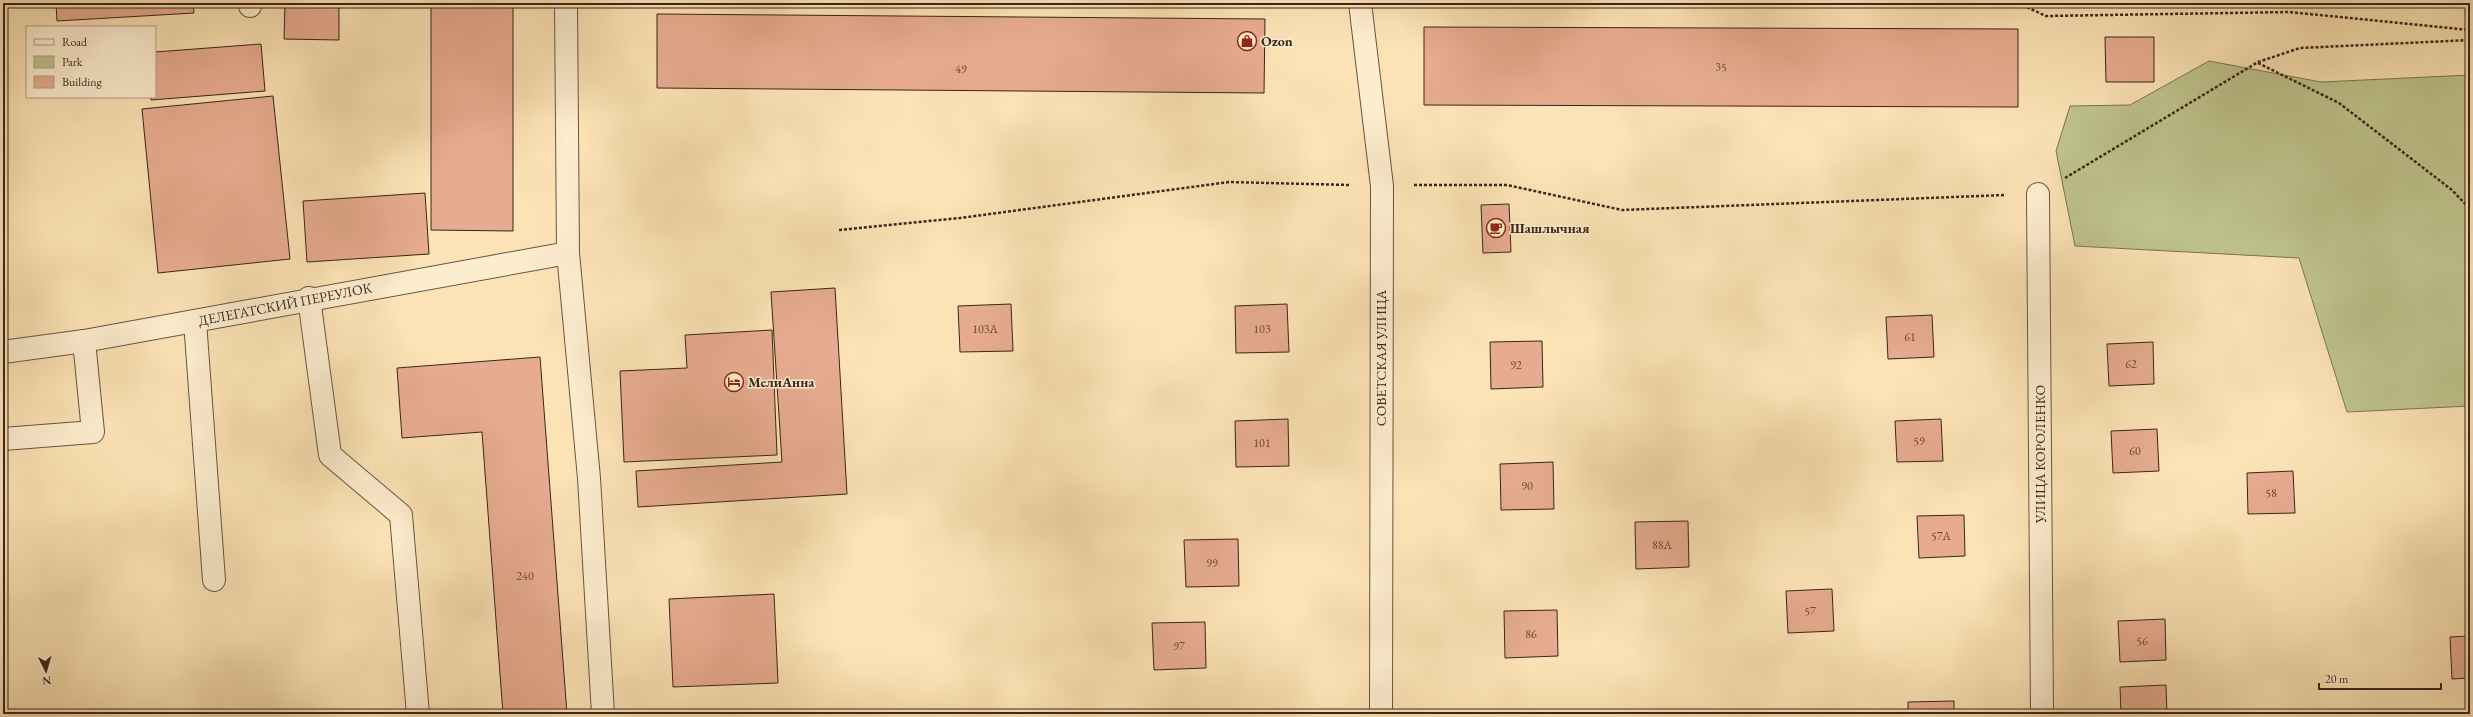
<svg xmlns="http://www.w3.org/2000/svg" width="2473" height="717" viewBox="0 0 2473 717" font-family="'EB Garamond',serif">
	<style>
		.green { fill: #bfc48d; stroke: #7c7454 }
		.building { fill: #e7ac90; stroke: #3a241c }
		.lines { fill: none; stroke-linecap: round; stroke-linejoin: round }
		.minor-casing { stroke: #6a5442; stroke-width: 24 }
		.path { stroke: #3a241c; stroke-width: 2.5; stroke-dasharray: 3 2; stroke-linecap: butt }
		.minor { stroke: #fdedcf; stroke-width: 22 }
		.labels { text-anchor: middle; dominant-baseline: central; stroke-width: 3; stroke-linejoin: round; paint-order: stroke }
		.number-label { font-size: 12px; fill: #654639 }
		.poi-label { font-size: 14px; font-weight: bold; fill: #3a241c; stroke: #fdedcf; text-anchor: start }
		.street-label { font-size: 14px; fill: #3a241c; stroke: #fdedcf }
	</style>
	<rect width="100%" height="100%" fill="#fce3b5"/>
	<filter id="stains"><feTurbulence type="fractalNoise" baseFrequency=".005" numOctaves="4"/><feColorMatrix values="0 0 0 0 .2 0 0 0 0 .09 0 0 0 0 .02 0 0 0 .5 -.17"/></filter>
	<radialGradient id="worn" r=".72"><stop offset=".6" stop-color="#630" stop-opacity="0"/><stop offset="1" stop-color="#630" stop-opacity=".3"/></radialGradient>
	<polygon class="green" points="2209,61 2321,82 2470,75 2470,406 2347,412 2299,258 2075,246 2056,151 2070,106 2130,105"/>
	<g class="building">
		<polygon points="56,3 193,3 194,13 57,21"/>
		<polygon points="285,3 339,3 339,40 284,39"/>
		<polygon points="431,3 513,3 513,231 431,230"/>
		<polygon points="657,14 1265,19 1264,93 657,88"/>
		<polygon points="1424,27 2018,29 2018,107 1424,105"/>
		<polygon points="2105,37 2154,37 2154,82 2106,82"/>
		<polygon points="261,44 265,91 151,100 151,97 155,97 155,52"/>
		<polygon points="273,96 290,259 158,273 142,109"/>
		<polygon points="425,193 429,254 307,262 303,201"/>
		<polygon points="1509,204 1511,252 1483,253 1481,205"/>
		<polygon points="835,288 847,494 638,507 636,471 782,462 771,292"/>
		<polygon points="1011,304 1013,351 960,352 958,306"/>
		<polygon points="1287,304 1289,352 1236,353 1235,306"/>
		<polygon points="1932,315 1934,357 1888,359 1886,317"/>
		<polygon points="772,330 777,455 624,462 620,371 687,368 685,335"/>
		<polygon points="1542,341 1543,387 1491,389 1490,342"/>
		<polygon points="2153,342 2154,384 2109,386 2107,344"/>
		<polygon points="540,357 567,714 503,714 482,432 402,438 397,368"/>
		<polygon points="1288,419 1289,466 1236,467 1235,421"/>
		<polygon points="1941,419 1943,461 1897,462 1895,421"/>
		<polygon points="2157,429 2159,471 2113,473 2111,431"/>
		<polygon points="1553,462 1554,509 1501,510 1500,464"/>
		<polygon points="2293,471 2295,513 2248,514 2247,473"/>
		<polygon points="1964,515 1965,556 1919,558 1917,516"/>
		<polygon points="1688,521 1689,567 1636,569 1635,522"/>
		<polygon points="1238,539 1239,586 1186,587 1184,540"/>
		<polygon points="1832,589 1834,631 1788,633 1786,591"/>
		<polygon points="774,594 778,683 673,687 669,599"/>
		<polygon points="1557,610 1558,656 1505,658 1504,611"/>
		<polygon points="2165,619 2166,660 2120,662 2118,621"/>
		<polygon points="1205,622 1206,668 1154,670 1152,623"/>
		<polygon points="2470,636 2470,678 2452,679 2450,637"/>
		<polygon points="2166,685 2167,714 2121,714 2120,687"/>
		<polygon points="1954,701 1954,714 1908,714 1908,702"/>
		<polygon points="2309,711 2309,714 2238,714"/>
	</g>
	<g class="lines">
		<defs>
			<g id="minor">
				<polyline points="250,3 250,6"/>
				<polyline points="566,3 568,253 589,478 603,714"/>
				<polyline points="1360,3 1382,186 1381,714"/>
				<polyline points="2038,194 2042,714"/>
				<polyline points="309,298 330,455 401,515 418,714"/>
				<polyline points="195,321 214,580"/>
				<polyline points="3,352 84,341 568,253"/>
				<polyline points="3,439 93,432 84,341"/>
			</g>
		</defs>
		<use href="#minor" class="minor-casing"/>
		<g class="path">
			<polyline points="2018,3 2046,16 2289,12 2470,30"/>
			<polyline points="2258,63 2339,103 2452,190 2470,209"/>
			<polyline points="2065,178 2258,62 2300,48 2470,40"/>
			<polyline points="1414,185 1507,185 1622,210 2005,195"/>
			<polyline points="839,230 960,218 1229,182 1349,185"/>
		</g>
		<use href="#minor" class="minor"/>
	</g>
	<defs>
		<symbol id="shop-ring" viewBox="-11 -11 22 22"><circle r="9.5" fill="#fdedcf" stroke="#8f2418" stroke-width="1.5"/><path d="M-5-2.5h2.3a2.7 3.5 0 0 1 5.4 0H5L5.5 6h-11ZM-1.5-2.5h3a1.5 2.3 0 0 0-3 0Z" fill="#8f2418"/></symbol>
		<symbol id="cafe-ring" viewBox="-11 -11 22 22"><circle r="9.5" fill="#fdedcf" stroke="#8f2418" stroke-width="1.5"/><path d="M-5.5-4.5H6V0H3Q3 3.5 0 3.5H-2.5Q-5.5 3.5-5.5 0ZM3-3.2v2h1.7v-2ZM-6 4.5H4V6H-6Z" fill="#8f2418"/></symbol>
		<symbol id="hotel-ring" viewBox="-11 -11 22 22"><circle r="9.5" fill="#fdedcf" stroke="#8f2418" stroke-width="1.5"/><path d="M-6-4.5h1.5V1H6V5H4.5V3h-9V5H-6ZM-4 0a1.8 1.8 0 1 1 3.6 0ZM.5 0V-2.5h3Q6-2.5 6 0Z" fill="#8f2418"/></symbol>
	</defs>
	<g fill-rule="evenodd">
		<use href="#shop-ring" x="1236" y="30" width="22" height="22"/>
		<use href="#cafe-ring" x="1485" y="217" width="22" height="22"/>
		<use href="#hotel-ring" x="723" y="371" width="22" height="22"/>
	</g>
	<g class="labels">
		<g class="number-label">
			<text x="1721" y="67">35</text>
			<text x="961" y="69">49</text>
			<text x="985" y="329">103А</text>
			<text x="1262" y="329">103</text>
			<text x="1910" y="337">61</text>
			<text x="2131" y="364">62</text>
			<text x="1516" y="365">92</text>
			<text x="1919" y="441">59</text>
			<text x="1262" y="443">101</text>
			<text x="2135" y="451">60</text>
			<text x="1527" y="486">90</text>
			<text x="2271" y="493">58</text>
			<text x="1941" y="536">57А</text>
			<text x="1662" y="545">88А</text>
			<text x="1212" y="563">99</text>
			<text x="525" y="576">240</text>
			<text x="1810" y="611">57</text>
			<text x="1531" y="634">86</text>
			<text x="2142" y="641">56</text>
			<text x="1179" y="646">97</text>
		</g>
		<g class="poi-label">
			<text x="1261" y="41">Ozon</text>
			<text x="1510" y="228">Шашлычная</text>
			<text x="748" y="382">МелиАнна</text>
		</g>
		<g class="street-label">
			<text transform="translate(285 304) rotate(-11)">ДЕЛЕГАТСКИЙ ПЕРЕУЛОК</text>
			<text transform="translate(1381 358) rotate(-90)">СОВЕТСКАЯ УЛИЦА</text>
			<text transform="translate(2040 454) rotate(-90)">УЛИЦА КОРОЛЕНКО</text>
		</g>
	</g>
	<rect width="2473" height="717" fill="none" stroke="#fce3b5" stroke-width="16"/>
	<rect x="4" y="4" width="2465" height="709" fill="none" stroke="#3a241c" stroke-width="2"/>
	<rect x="8" y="8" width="2457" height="701" fill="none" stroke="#3a241c"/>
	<rect x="26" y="26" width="130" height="72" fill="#fdedcf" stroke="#af9d87"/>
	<rect x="34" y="39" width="20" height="6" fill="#fdedcf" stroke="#af9d87"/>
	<text x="62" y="46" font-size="12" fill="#3a241c">Road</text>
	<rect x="34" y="56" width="20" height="12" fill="#bfc48d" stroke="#af9d87"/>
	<text x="62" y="66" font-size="12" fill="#3a241c">Park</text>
	<rect x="34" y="76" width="20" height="12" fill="#e7ac90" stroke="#af9d87"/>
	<text x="62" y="86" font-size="12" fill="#3a241c">Building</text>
	<g transform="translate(46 671) rotate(175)" stroke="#fdedcf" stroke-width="3" paint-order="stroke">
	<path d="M0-3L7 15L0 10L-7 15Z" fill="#3a241c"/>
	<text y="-6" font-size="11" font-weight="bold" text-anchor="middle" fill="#3a241c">N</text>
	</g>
	<path d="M2319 683v6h122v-6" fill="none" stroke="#3a241c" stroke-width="2"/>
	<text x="2325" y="683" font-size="12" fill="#3a241c" stroke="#fdedcf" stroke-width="3" paint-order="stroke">20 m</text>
	<rect width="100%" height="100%" filter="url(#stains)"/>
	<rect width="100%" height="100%" fill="url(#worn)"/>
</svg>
